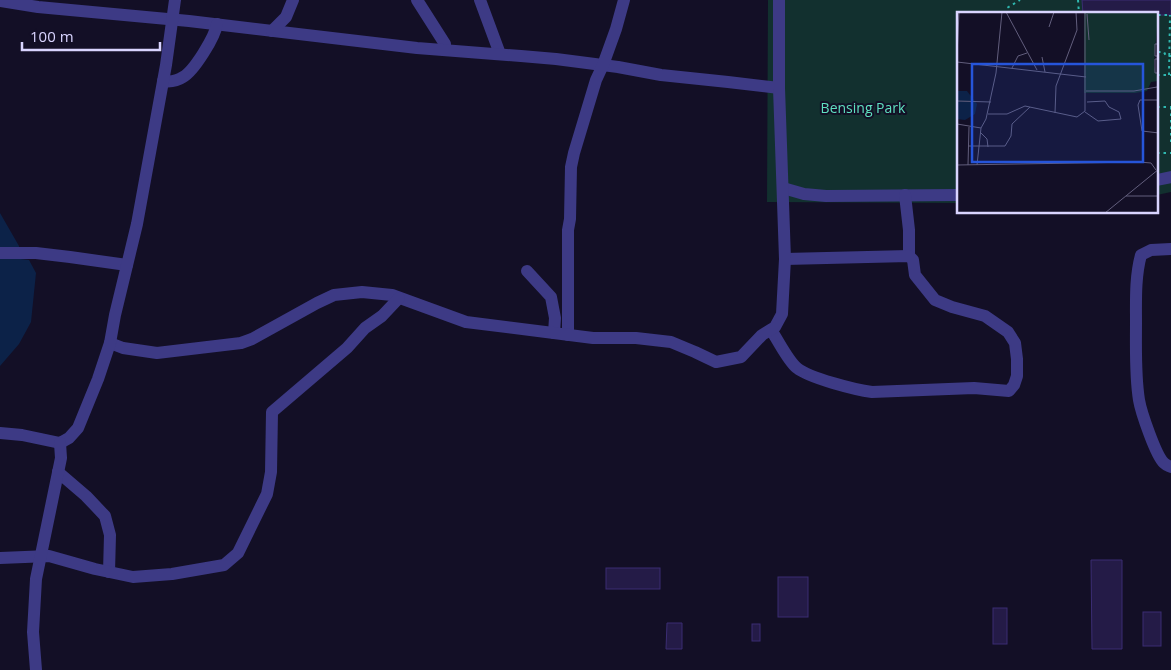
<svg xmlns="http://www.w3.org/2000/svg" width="1171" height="670" viewBox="0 0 1171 670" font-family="'Open Sans',sans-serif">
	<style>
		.green { fill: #12302f }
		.water { fill: #0c2248 }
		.building { fill: #241b47; stroke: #3b2d73 }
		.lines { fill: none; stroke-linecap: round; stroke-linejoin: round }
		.path { stroke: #2fb8b0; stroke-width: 2; stroke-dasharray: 2.5 4; stroke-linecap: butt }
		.minor { stroke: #3d3a85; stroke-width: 12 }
		.labels { text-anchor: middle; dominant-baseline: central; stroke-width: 4; stroke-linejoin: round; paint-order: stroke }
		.park-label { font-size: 14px; fill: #5fe0c0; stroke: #130f26 }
		.inset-road { fill: none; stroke: #625e7d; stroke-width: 1 }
		.view { fill: #2655da; fill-opacity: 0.15; stroke: #2655da; stroke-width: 2.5 }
		.inset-edge { fill: none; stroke: #d9d4ff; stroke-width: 2.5 }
	</style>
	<rect width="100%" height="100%" fill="#130f26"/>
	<polygon class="green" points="768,0 1171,0 1171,192 1157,195 1157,14 958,14 958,203 767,202"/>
	<polygon class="water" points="0,213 19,246 21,259 29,260 36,273 31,322 19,344 0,366"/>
	<g class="building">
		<polygon points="1082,0 1171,0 1171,15 1157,15 1157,14 1083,14"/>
		<polygon points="1091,560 1122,560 1122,649 1092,649"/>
		<rect x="606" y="568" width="54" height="21"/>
		<rect x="778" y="577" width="30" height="40"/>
		<rect x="993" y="608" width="14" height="36"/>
		<rect x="1143" y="612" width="18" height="34"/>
		<polygon points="667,623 682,623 682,649 666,649"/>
		<rect x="752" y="624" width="8" height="17"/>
	</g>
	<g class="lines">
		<g class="path">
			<polyline points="1078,0 1079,14"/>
			<polyline points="1007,14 1007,8 1020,0"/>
			<polyline points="1158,15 1158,52"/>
			<polyline points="1158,15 1171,15"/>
			<polyline points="1158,52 1164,52 1166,56 1171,56"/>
			<polyline points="1157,75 1171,75"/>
			<polyline points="1169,75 1170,15"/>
			<polyline points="1157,107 1171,107"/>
			<polyline points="1171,107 1171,144"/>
			<polyline points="1157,153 1171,153"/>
		</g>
		<g class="minor">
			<polyline points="417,0 445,44 444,50"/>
			<polyline points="480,0 500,54"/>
			<polyline points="0,1 38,7 189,21 417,48 521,56 556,59 618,67 661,75 728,82 779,88"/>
			<polyline points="272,31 286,17 293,0"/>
			<path d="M 163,81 C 170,82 177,81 183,77 C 194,71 215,37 217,24"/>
			<polyline points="1157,180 1171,177"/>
			<polyline points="783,188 804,194 826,196 958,195"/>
			<polyline points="905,195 909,230 909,256"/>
			<path d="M 1171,249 L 1151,250 L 1141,255 C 1135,277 1136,301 1136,323 C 1136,349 1135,375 1139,400 C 1141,412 1156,456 1164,463 C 1166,465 1169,466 1171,467"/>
			<polyline points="0,253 36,253 70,257 127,265"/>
			<polyline points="527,271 551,297 555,318 554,333"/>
			<path d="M 771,330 C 778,340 788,361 797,368 C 809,378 856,390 872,392 L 974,388 L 1009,391 L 1014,385 L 1017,376 L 1017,359 L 1015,343 L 1008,332 L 985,316 L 952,307 L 935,300 L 915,275 L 913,260 L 909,256 L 785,259"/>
			<polyline points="568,335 568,230 570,219 571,167 574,153 596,80 603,65 616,29 624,0"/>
			<polyline points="110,343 123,348 157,353 241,343 252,339 317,303 334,295 362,292 392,295 466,322 593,338 636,338 671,342 695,352 716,362 741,357 762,335 775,327 782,314 785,259 779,88 779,0"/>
			<polyline points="0,433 22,435 60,443 69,438 78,428 98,379 110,343 115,315 137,224 166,65 175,0"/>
			<polyline points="58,472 86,496 105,516 110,535 109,572"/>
			<polyline points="0,558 49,556 95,569 133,577 172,574 224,565 238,553 267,494 271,472 272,412 347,348 365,328 382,316 399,298"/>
			<polyline points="36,670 33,632 36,579 61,458 60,443"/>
		</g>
	</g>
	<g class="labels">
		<g class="park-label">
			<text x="863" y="107">Bensing Park</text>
		</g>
	</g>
	<g transform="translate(957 12)">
		<rect width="201" height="201" fill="#130f26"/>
		<path d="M 127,1 L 201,1 L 197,54 L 201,69 L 194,70 L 190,79 L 178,81 L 127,81 Z" fill="#12302f"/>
		<path d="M 0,79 L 10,79 L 20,92 L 18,102 L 8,108 L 0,107 Z" fill="#0c2248"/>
		<path class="inset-road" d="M 49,0 L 80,58M 130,2 L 132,28M 92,15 L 97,0M 0,44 L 2,0M 201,44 L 198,44 L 198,32 L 202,32M 85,45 L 88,60M 202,47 L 198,47 L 198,61 L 202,61M 0,50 L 129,65M 55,56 L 61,44 L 70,41M 129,79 L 177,79 L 200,75M 202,88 L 183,88 L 181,93 L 185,119 L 202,121M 0,89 L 34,90M 128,100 L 141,109 L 164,107 L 162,100 L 152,95 L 148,89 L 130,90M 98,101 L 99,74 L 120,18 L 119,0M 31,102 L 50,102 L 68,94 L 120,105 L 128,99 L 128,0M 0,112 L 24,116 L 29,107 L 39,61 L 45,0M 24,121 L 30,127 L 31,135M 11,134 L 48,134 L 54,124 L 55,112 L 73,95M 0,153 L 182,150 L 194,151 L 199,158M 11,153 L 12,115M 20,153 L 24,116M 169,184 L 202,184M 148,201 L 202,157"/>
		<path class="view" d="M 15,52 L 186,52 L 186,150 L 15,150 Z"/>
		<rect width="201" height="201" class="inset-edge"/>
	</g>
	<path d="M22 42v8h138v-8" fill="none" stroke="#d9d4ff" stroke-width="2.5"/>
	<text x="30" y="42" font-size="15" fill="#d9d4ff" stroke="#130f26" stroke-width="4" paint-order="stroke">100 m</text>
</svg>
